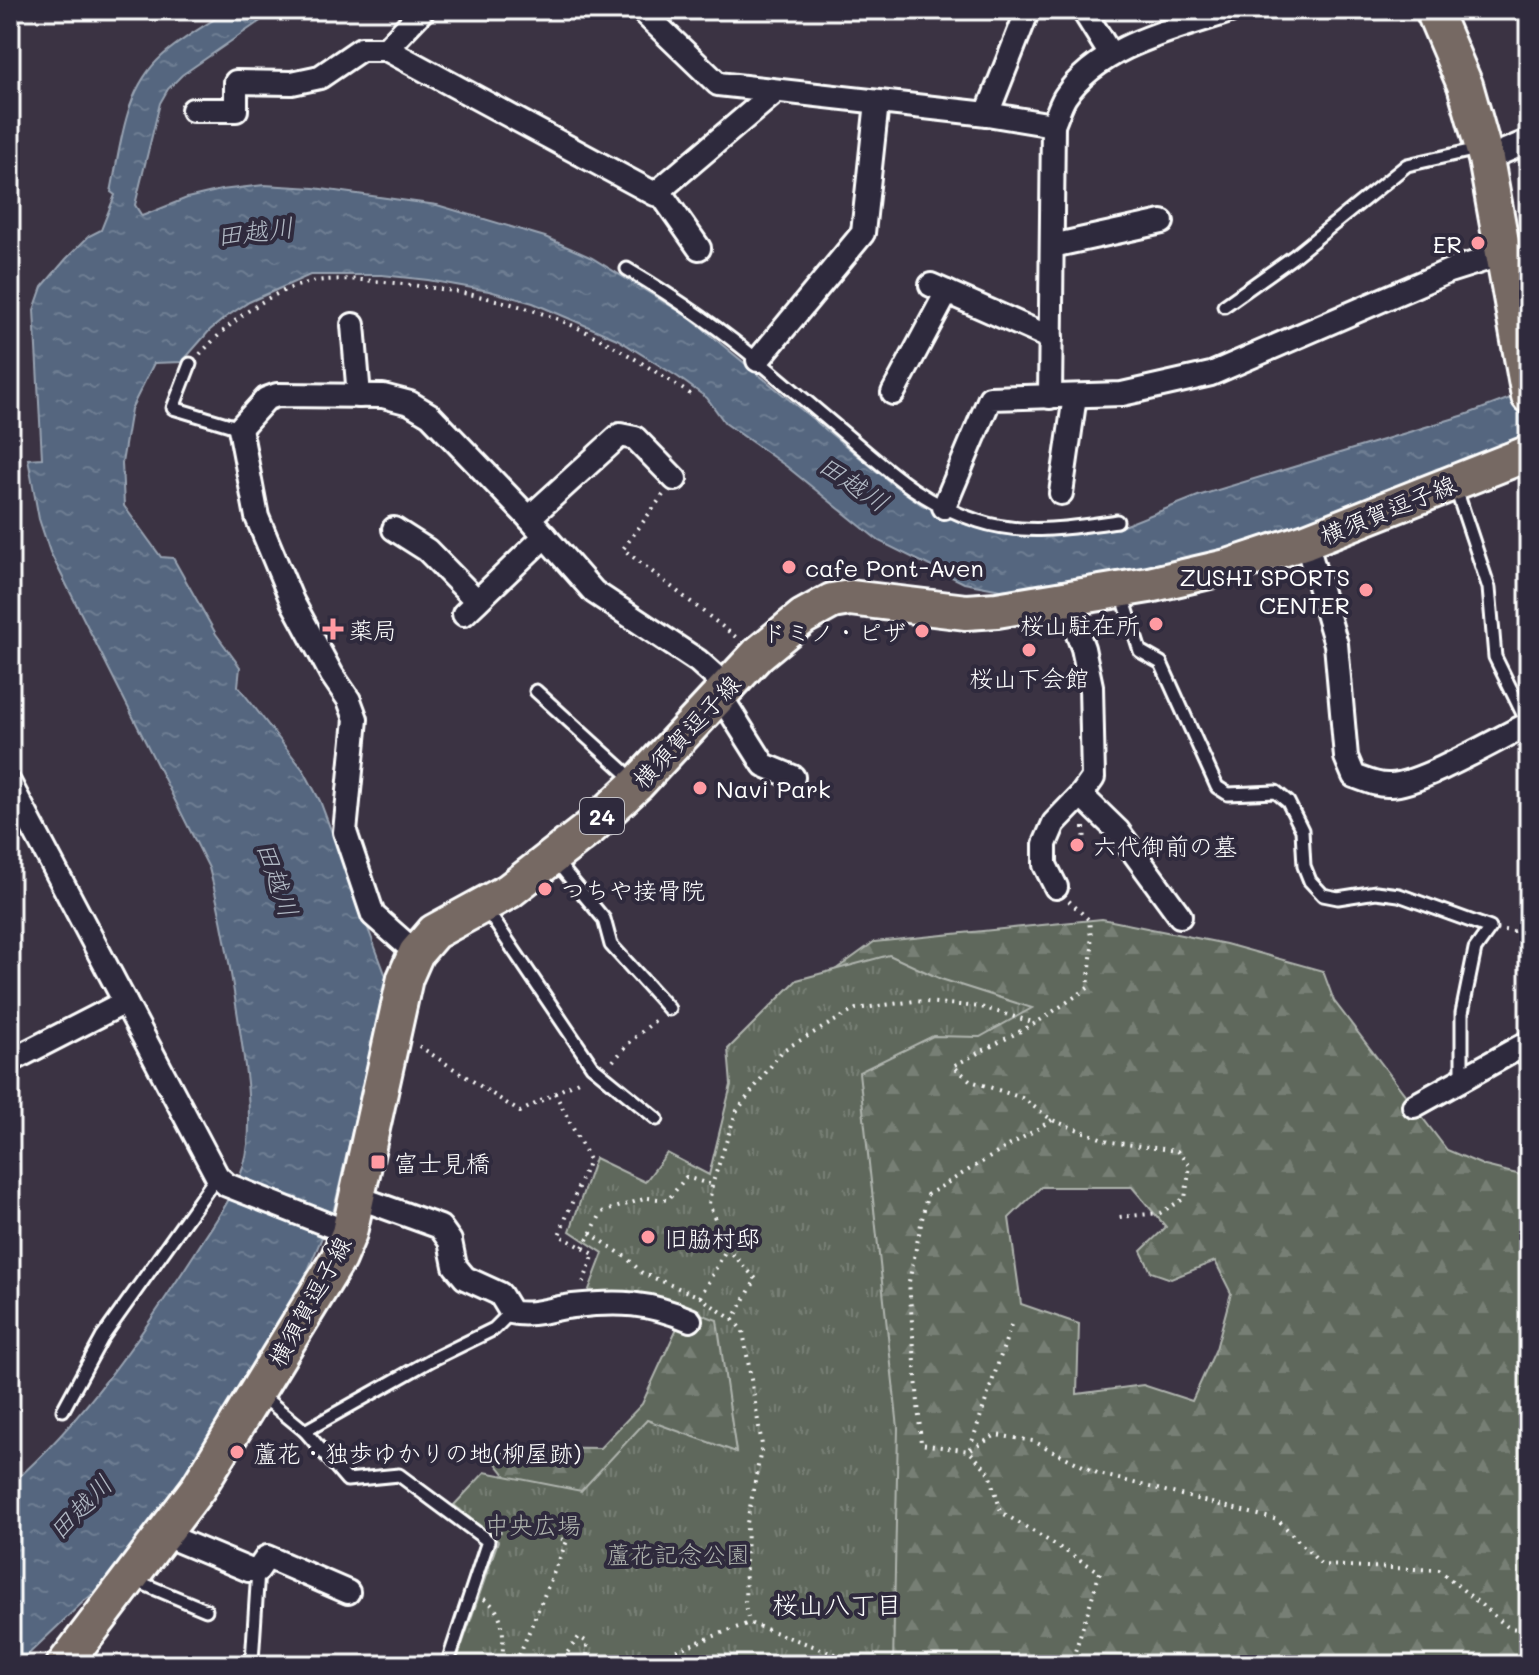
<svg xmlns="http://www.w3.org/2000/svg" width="1539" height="1675" viewBox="0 0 1539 1675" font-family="Mali,'Klee One',sans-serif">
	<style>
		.forest { fill: url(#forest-firs); stroke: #afb4ae; stroke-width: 2; fill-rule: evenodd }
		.park { fill: url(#park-tufts); stroke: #afb4ae; stroke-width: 2 }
		.water { fill: url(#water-ripples); stroke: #98a3b2; stroke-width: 2 }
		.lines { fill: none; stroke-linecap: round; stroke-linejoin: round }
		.lane-casing { stroke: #fff; stroke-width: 17 }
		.street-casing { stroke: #fff; stroke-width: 28 }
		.primary-casing { stroke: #fff; stroke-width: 40 }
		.path { stroke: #fff; stroke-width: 4; stroke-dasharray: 2 6; stroke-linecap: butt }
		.lane { stroke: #2f2a3d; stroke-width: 11 }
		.street { stroke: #2f2a3d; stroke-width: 22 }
		.primary { stroke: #766964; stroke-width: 34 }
		.poi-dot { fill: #ff9aa2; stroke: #2f2a3d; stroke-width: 3 }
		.labels { text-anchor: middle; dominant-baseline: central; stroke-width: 8; stroke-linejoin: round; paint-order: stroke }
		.shield { fill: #2f2a3d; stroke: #c1bfc5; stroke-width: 2 }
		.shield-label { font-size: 22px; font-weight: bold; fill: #fff }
		.poi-label { font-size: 24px; fill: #fff; stroke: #2f2a3d; text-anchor: start }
		.street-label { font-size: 24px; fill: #fff; stroke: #2f2a3d }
		.park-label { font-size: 24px; fill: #afb4ae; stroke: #2f2a3d }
		.water-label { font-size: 26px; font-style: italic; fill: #b2bac5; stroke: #2f2a3d }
		.neighbourhood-label { font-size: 26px; fill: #fff; stroke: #2f2a3d }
	</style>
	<defs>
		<pattern id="forest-firs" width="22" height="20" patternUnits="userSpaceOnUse" patternTransform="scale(2)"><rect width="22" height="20" fill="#5f685c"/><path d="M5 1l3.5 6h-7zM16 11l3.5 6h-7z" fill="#777f74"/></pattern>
		<pattern id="park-tufts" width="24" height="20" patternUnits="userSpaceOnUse" patternTransform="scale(2)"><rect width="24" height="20" fill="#5f685c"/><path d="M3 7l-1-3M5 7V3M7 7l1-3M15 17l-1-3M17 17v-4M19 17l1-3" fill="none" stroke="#777f74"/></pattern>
		<pattern id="water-ripples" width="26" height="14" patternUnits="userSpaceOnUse" patternTransform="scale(2)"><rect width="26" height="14" fill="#54667f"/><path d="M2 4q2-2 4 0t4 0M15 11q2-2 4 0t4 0" fill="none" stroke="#6e7d92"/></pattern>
	</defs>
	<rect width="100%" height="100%" fill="#3b3343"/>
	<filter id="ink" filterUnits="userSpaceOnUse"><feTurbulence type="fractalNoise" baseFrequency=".0125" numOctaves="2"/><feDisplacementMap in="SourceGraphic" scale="16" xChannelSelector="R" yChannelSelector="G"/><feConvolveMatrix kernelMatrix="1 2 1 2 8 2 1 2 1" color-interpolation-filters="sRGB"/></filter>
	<g filter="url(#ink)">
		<path class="forest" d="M 1102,919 L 1226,944 L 1323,971 L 1334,1001 L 1447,1150 L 1485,1166 L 1529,1177 L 1529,1665 L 472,1665 L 527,1503 L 491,1457 L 517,1447 L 600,1448 L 642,1404 L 683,1315 L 757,1026 L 874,942 ZM 1041,1187 L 1132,1187 L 1166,1227 L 1141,1251 L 1151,1272 L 1171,1279 L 1215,1261 L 1231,1293 L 1216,1349 L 1192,1401 L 1143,1385 L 1077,1394 L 1079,1324 L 1021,1304 L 1009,1218 Z"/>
		<polygon class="park" points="889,955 941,979 1032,1008 980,1037 933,1036 859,1072 898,1428 893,1665 455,1665 498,1541 454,1505 485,1472 581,1491 647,1420 736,1452 717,1320 647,1294 587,1295 603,1253 570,1231 595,1158 645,1182 667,1153 709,1175 731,1085 728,1049 797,980"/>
		<path class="water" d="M 229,10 L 276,10 L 182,75 L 168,89 L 160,103 L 135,205 L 142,216 L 187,198 L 221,190 L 264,185 L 314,188 L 437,205 L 545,237 L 592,258 L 687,316 L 891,483 L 922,505 L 984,530 L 1014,536 L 1080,534 L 1123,526 L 1198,496 L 1465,415 L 1529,391 L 1529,438 L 1490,450 L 1273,536 L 1201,556 L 1094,579 L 1001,590 L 964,583 L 879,541 L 786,466 L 725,423 L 707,398 L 678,377 L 617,339 L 533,303 L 489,291 L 428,280 L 382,275 L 310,275 L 249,302 L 226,317 L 210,330 L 182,362 L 154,363 L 131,409 L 122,463 L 124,506 L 161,557 L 173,558 L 216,634 L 240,667 L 238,686 L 304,771 L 320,801 L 387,979 L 334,1209 L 297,1296 L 184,1485 L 114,1577 L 83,1602 L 17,1665 L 10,1665 L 10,1485 C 82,1423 144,1332 195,1253 C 216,1219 244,1185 248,1144 C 252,1102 244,1059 238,1017 C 230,967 222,917 209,868 L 50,552 L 39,519 L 28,459 L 42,458 L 34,310 L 42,287 L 66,259 L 89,236 L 101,230 L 115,195 L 111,192 C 121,145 124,90 162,56 C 182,38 206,25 229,10 Z"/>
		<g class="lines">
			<defs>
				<g id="lane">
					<path d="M 627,269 C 674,297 720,328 762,364 C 792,389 821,414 851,439 C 892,474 925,504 978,521 C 1023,536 1071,528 1117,521"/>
					<polyline points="1224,306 1293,257 1407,165 1478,149"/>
					<polyline points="190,364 173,408 240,428"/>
					<polyline points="1455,486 1489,588 1495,657 1528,724"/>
					<polyline points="1122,594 1140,651 1161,663 1217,787 1228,794 1276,792 1288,802 1302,830 1304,866 1310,881 1323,895 1338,898 1376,892 1399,895 1490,928 1475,949 1462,1013 1462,1080"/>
					<polyline points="536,691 636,782"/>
					<polyline points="554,859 604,919 611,945 669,1009"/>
					<polyline points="486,909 592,1066 657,1119"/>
					<polyline points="261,1395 305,1431 431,1360 494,1329 511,1312"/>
					<polyline points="63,1410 102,1338 217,1176"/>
					<polyline points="305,1431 347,1480 399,1475 488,1541 447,1665"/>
					<polyline points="134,1580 206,1610"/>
					<polyline points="252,1661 258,1570"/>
				</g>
				<g id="street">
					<polyline points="641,10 718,84 987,114 1053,125"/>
					<polyline points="1083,10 1111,55"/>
					<polyline points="386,49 423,10"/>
					<polyline points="193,110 236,110 236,82 292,83 320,77 361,49 386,49 655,194 775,92"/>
					<polyline points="987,114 1028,10"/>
					<polyline points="1486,159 1529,141"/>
					<polyline points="659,191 699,248"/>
					<polyline points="1052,246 1162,222"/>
					<polyline points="931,285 1051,338"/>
					<polyline points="353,325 359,396"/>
					<polyline points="758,360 863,233 877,102"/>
					<polyline points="893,393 947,292"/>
					<path d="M 1050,397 L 1053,125 C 1057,116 1060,105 1065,97 C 1100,44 1177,29 1233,10"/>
					<polyline points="1061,493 1075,396"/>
					<polyline points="944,507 990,398 1122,394 1211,374 1449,271 1503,254"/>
					<polyline points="529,518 620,435 635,438 675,479"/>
					<polyline points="394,529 427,550 477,601"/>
					<path d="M 1306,541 L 1336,644 L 1346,757 L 1354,776 C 1365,780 1377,786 1390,785 C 1419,785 1498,739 1528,724"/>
					<polyline points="464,614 545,536"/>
					<polyline points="720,695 764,765 793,777"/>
					<polyline points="10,784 217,1176 227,1185 349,1233"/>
					<polyline points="1081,795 1118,831 1180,916"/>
					<polyline points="1056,887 1045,865 1045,844 1054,823 1081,795 1093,778 1091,686 1083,648 1065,600"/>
					<polyline points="416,953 373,915 345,832 356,719 349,700 332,675 292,601 257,517 240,428 266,399 277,395 383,396 410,403 430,415 529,518 594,592 698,661 727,687"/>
					<polyline points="10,1061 125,1002"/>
					<polyline points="1414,1106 1529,1042"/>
					<path d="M 357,1197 L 440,1227 L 450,1241 L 455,1266 L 465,1278 L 500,1294 L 511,1312 C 532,1317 553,1308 573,1306 C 619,1301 648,1302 690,1320"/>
					<polyline points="165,1535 249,1570 258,1570 267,1557 348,1592"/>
				</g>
				<g id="primary">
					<polyline points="1433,10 1465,85 1486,159 1529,396"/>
					<polyline points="64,1665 198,1488 338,1259 349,1233 405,978 416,953 434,932 509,891 591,827 637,784 758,654 803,617 832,601 850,598 966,612 997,610 1149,585 1231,566 1306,541 1529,453"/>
				</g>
			</defs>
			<use href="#lane" class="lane-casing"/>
			<use href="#street" class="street-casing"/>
			<use href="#primary" class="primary-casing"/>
			<g class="path">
				<path d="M 200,354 C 232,320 270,289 317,281 C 345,277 375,281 403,284 C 454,290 509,300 557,319 C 606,338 651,369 695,397"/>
				<polyline points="663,495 623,549 737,638"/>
				<polyline points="1084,827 1085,844"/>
				<polyline points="1069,901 1089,920 1092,948 1088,988 1036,1023 953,1066 971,1081 1022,1098 1052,1120 1111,1142 1177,1151 1190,1166 1185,1198 1160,1213 1119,1217"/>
				<polyline points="1504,930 1513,931 1529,927"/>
				<polyline points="419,1046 520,1112 582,1079"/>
				<polyline points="613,1061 632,1040 658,1018"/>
				<polyline points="555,1093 589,1160 559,1235 594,1254 583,1283"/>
				<polyline points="1052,1120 927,1195 909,1282 921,1444 969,1451 996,1435 1033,1441 1099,1474 1278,1520 1322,1565 1439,1570 1509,1628 1529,1630"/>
				<polyline points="590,1233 627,1258 642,1273 700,1297 733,1320 743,1331 762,1445 747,1523 745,1605 749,1623"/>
				<polyline points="583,1247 602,1212 647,1198 668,1200 686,1177 712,1185"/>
				<polyline points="727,1248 756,1279 733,1320"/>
				<polyline points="700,1297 727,1248 709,1204 712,1185 736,1112 783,1050 856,1009 915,1001 981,1007 1036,1023"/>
				<polyline points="1011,1325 969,1451 990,1473 1001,1512 1100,1572 1073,1658 1077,1665"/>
				<polyline points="499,1532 514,1518 567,1541 515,1665"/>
				<path d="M 484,1599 C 508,1613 503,1641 502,1665"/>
				<polyline points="558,1665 579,1637 587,1642 587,1660 583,1665"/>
				<polyline points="658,1665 669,1653 749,1623 866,1665"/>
			</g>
			<use href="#lane" class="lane"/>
			<use href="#street" class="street"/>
			<use href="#primary" class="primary"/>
		</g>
	</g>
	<g class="poi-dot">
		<circle cx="1478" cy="243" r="8"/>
		<circle cx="789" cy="567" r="8"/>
		<circle cx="1366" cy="590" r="8"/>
		<circle cx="1156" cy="624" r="8"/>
		<path d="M329 617h8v8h8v8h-8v8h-8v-8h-8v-8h8z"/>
		<circle cx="922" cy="631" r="8"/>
		<circle cx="1029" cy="650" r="8"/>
		<circle cx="700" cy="788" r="8"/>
		<circle cx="1077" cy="845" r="8"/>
		<circle cx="545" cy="889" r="8"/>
		<rect x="370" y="1154" width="16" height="16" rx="4"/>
		<circle cx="648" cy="1237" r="8"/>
		<circle cx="237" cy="1452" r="8"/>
	</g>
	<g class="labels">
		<rect class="shield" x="580" y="798" width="44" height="36" rx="6"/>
		<g class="shield-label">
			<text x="602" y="816">24</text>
		</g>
		<g class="poi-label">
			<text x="1462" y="243" text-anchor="end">ER</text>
			<text x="805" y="567">cafe Pont-Aven</text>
			<text x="1350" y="576" text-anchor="end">ZUSHI SPORTS<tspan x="1350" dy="28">CENTER</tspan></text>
			<text x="1140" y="624" text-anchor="end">桜山駐在所</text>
			<text x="349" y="629">薬局</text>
			<text x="906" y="631" text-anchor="end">ドミノ・ピザ</text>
			<text x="1029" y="677" text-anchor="middle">桜山下会館</text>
			<text x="716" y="788">Navi Park</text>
			<text x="1093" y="845">六代御前の墓</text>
			<text x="561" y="889">つちや接骨院</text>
			<text x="394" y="1162">富士見橋</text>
			<text x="664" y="1237">旧脇村邸</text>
			<text x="253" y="1452">蘆花・独歩ゆかりの地(柳屋跡)</text>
		</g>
		<g class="street-label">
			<text transform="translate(1388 509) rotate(-22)">横須賀逗子線</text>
			<text transform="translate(686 731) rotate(-47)">横須賀逗子線</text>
			<text transform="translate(309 1301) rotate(-61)">横須賀逗子線</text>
		</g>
		<g class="park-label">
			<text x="533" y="1524">中央広場</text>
			<text x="678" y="1553">蘆花記念公園</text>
		</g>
		<g class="water-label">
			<text transform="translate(255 231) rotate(-7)">田越川</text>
			<text transform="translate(854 483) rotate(34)">田越川</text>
			<text transform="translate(278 879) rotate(71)">田越川</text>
			<text transform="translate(80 1507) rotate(-46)">田越川</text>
		</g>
		<g class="neighbourhood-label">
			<text x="837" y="1604">桜山八丁目</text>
		</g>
	</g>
	<rect width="1539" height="1675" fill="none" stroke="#2f2a3d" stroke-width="40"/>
	<rect x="20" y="20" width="1499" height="1635" fill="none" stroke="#fff" stroke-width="3" filter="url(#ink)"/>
</svg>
